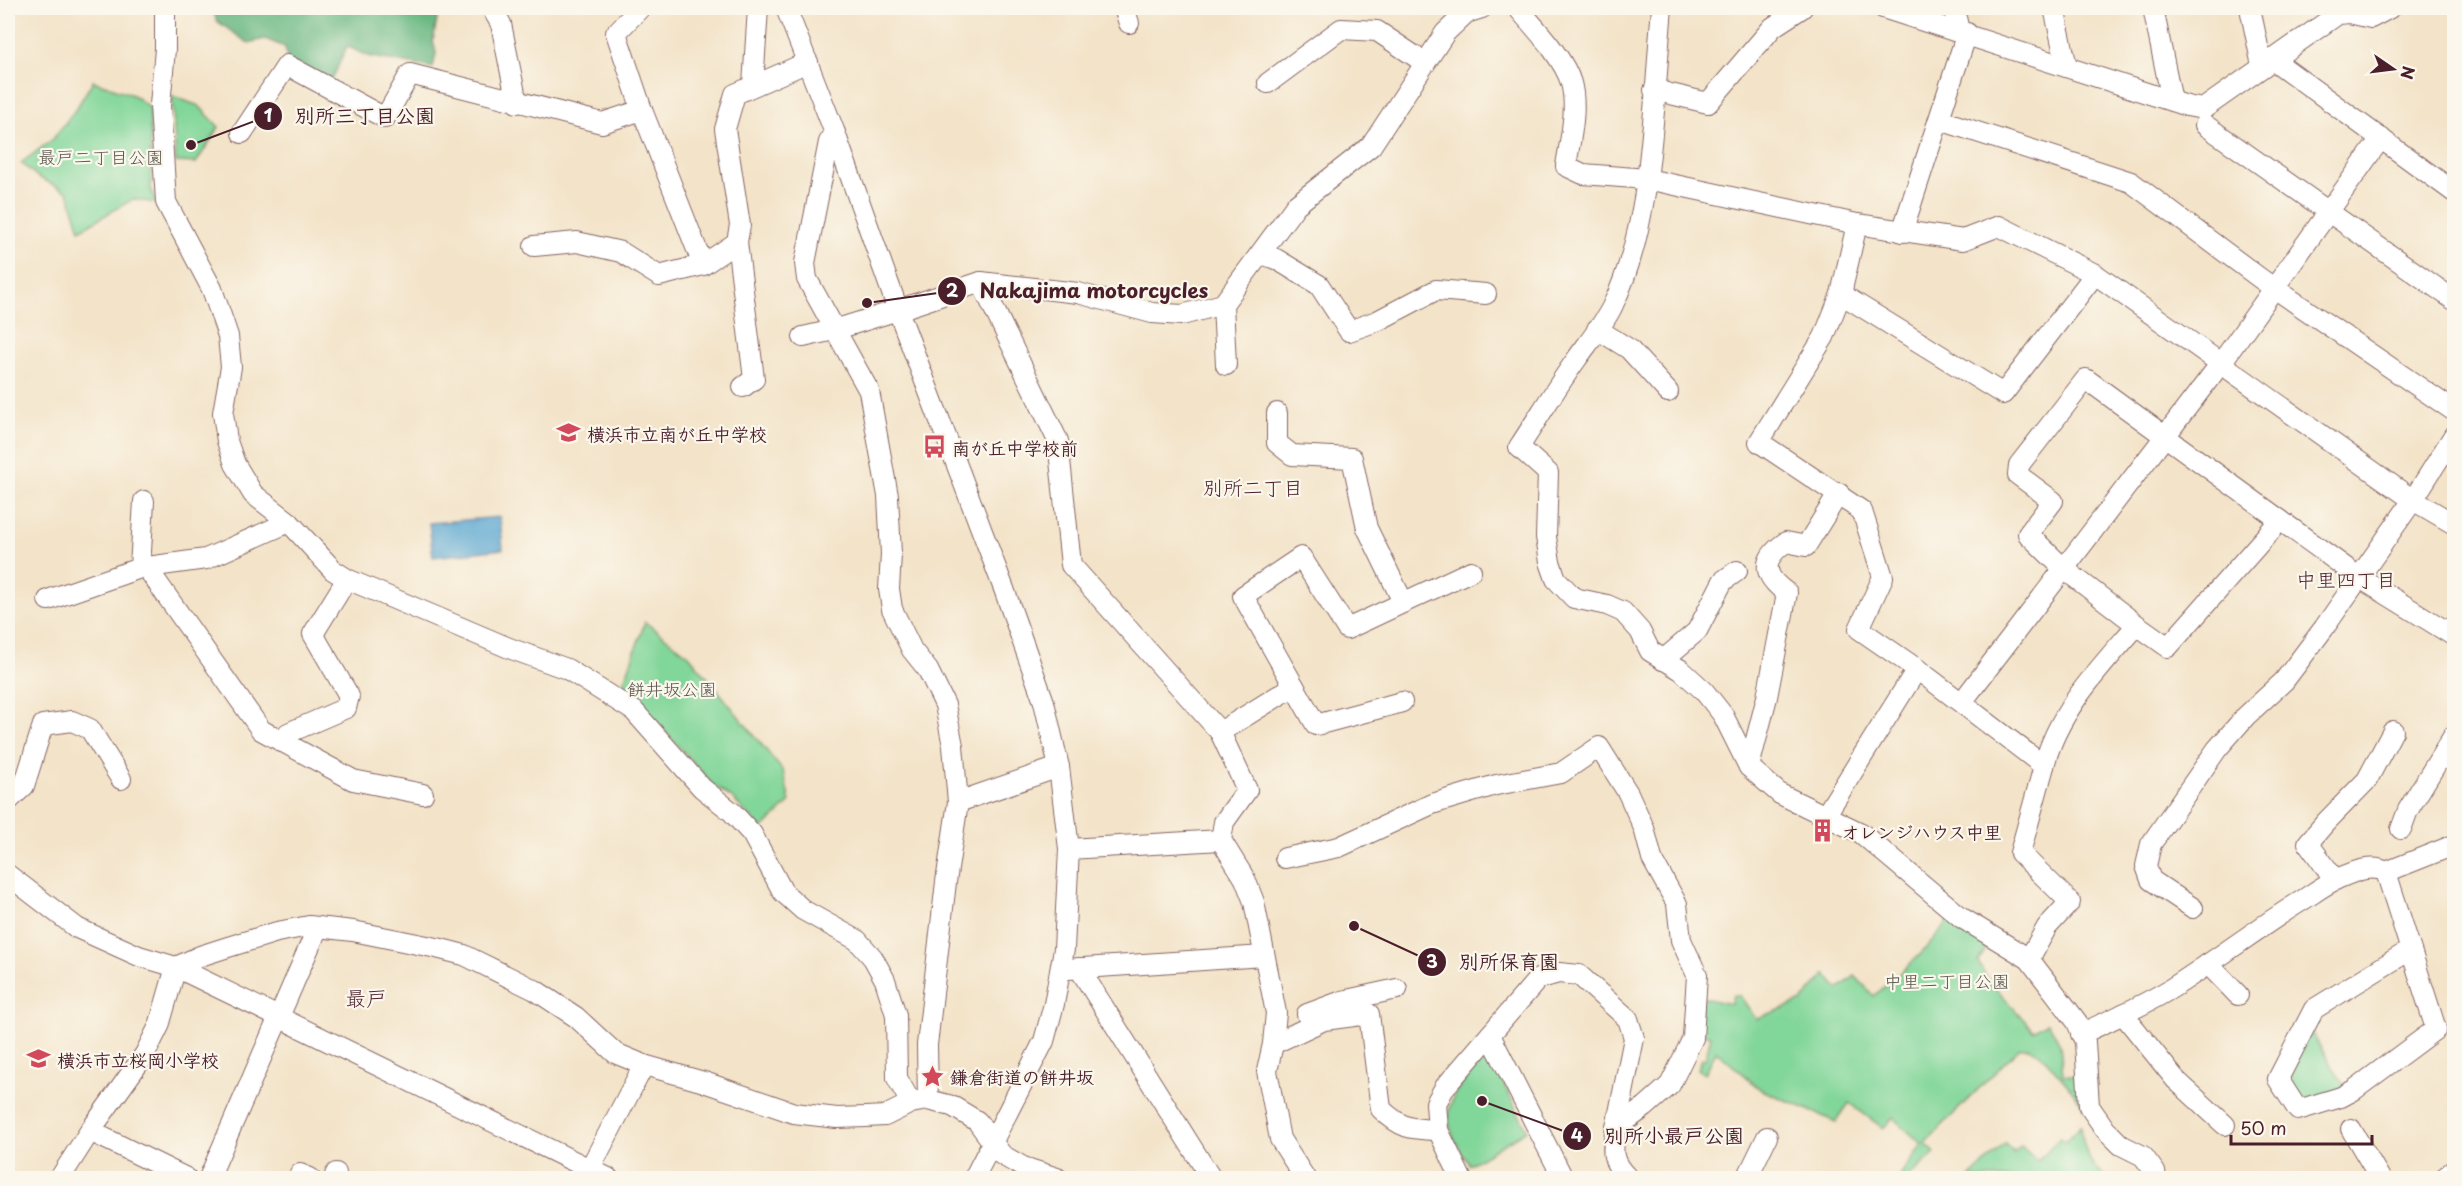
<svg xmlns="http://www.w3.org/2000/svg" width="2462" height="1186" viewBox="0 0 2462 1186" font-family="'Playpen Sans','Klee One',sans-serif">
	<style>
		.green { fill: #81d699; stroke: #667a62; stroke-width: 1.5 }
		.forest { fill: #68b781; stroke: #596b56; stroke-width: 1.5 }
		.water { fill: #56a5d0; stroke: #50627e; stroke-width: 1.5 }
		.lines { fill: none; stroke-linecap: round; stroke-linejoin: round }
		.minor-casing { stroke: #856462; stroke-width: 22 }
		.minor { stroke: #fff; stroke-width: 20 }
		.labels { text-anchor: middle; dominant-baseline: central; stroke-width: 4.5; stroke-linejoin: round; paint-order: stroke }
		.park-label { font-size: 18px; fill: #5a564c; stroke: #fbf7ec }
		.poi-label { font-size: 18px; font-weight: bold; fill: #4a1f2b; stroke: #fbf7ec; text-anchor: start }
		.neighbourhood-label { font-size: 20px; fill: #4a1f2b; stroke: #fbf7ec }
		.quarter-label { font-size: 21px; fill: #4a1f2b; stroke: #fbf7ec }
		.leader { fill: none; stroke: #4a1f2b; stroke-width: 2 }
		.callout-dot { fill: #4a1f2b; stroke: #fbf7ec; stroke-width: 2 }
		.mark-label { font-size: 18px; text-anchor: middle; font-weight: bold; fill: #fff }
		.callout-label { font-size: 20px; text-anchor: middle; font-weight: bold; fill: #4a1f2b; stroke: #fbf7ec; stroke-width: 4.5; stroke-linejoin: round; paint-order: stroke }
	</style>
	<rect width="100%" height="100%" fill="#fbf7ec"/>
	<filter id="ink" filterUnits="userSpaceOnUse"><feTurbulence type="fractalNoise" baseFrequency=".0167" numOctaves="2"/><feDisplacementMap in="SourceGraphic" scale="12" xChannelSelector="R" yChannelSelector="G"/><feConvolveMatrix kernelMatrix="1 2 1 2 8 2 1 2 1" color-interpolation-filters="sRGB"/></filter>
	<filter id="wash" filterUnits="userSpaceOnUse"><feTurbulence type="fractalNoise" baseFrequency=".008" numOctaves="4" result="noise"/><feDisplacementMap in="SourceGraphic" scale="24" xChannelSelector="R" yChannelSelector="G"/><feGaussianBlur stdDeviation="1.35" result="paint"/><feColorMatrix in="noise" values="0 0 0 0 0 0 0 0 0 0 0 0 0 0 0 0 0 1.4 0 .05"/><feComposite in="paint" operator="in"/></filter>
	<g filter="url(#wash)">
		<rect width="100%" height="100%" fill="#f3e3c8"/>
		<g class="green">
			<polygon points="93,81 133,95 150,108 151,189 156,203 133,199 80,230 68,192 38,177 21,163 53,139 76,109"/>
			<polygon points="172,96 199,106 219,127 196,163 176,162"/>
			<polygon points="645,622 689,655 783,771 790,802 762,829 733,799 712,784 638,701 621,691"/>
			<path d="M 1951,918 L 1989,943 L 1978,962 C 1990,988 2016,1008 2033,1031 L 2048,1022 L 2060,1044 L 2063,1075 L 2081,1076 L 2085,1111 C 2078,1096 2070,1088 2060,1076 C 2048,1064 2040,1045 2019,1048 L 1925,1143 L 1935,1153 L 1908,1178 L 1899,1178 L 1922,1144 L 1893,1118 L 1883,1128 L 1849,1103 L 1836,1122 L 1760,1089 L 1716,1051 L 1705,1074 L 1698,1069 L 1702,1059 L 1705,1060 L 1711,1036 L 1696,1032 L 1703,998 L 1731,1004 L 1733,995 L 1740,996 L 1756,1019 L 1802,1001 L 1826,974 L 1838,989 L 1855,976 L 1874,996 L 1920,955 Z"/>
			<polygon points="2309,1029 2345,1087 2300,1102 2285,1077"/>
			<path d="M 1488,1053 L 1527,1130 L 1469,1165 C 1463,1154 1455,1143 1451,1131 C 1440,1098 1469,1076 1488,1053 Z"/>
			<path d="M 2081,1126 C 2083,1147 2088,1165 2106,1178 L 1970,1178 L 2005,1144 L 2014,1153 L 2021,1146 L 2037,1161 L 2060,1138 L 2065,1142 Z"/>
		</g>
		<polygon class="forest" points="212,8 439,8 433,41 436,53 433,68 367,56 347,46 327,91 289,71 285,47 265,39 248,43 217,21"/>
		<polygon class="water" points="500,517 503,549 433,557 429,523"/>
	</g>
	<g filter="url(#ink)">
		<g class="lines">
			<defs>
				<g id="minor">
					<polyline points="165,8 165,49 160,105 166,202 212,289 228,336 231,367 223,413 227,441 235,464 253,494 289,522 333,570 347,579 509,648 567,669 634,711 702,788 732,812 752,834 783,892 803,910 857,940 873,958 885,980 896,1015 897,1078 911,1103"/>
					<polyline points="640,8 616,33 642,110 703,265"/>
					<polyline points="786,8 835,133 902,321 1004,589 1044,702 1059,767 1069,849 1064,949 1054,1004 1044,1041 974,1178"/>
					<polyline points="1124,8 1129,23"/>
					<path d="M 1518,8 C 1534,27 1564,58 1571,83 C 1578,109 1570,140 1566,166 L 1583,174 L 1647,179 L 1857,224"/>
					<path d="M 1662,8 C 1653,102 1654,221 1612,307 C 1603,325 1588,343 1576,360 C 1556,388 1538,418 1519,447 L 1548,473 L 1546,537 L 1550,562 L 1556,579 L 1574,598 L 1607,605 L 1623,612 L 1640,631 L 1650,651 L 1681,670 L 1704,691 L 1723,715 L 1749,767 L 1780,794 L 1861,833 L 1962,918 L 2029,959 L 2077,1022 L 2085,1042 L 2089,1106 L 2105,1129 L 2121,1145 L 2143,1156 L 2155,1172 L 2156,1178"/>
					<polyline points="1883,8 2187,106 2203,109 2338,14 2349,13 2371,18 2390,8"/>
					<polyline points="1954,8 1959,31"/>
					<polyline points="2054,8 2067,67"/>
					<polyline points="2153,8 2172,101"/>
					<polyline points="2250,8 2262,66"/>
					<polyline points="494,12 501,24 517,103"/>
					<polyline points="2272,59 2454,192"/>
					<polyline points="1268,83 1341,29 1377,31 1425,63"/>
					<polyline points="753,85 758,8"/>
					<polyline points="1654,90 1708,103 1773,27 1802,8"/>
					<polyline points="1940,120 2131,182 2261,279 2454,411"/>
					<polyline points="2205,125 2454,300"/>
					<polyline points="242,133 287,65 385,118 410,74 602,123 642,110"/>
					<polyline points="835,133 829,142 805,263 807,279 869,391 888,496 891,554 889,589 892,609 912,650 928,670 945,705 953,746 958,802 946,882 927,1045 928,1100"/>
					<polyline points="1902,232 1967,33"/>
					<polyline points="737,242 754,379 743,387"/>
					<polyline points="534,246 577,242 621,252 659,276 703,265 737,242 740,225 725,129 735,94 808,62"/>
					<polyline points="1262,254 1276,259 1319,285 1349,331 1377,321 1436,290 1486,294"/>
					<polyline points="981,282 1058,441 1071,565 1220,732 1247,790 1224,822 1221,840 1245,879 1254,902 1276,1013 1273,1044 1267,1071 1280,1139 1305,1178"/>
					<polyline points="1841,294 2003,394 2095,274"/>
					<polyline points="1223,304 1226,365"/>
					<polyline points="1597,329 1629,349 1668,392"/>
					<polyline points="803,337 834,330 898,310 981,282 1078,293 1152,313 1182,315 1223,304 1296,205 1371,146 1445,33 1466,13 1482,8"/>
					<polyline points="1277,413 1277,443 1292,455 1352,458 1367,528 1403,602"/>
					<polyline points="144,501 140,568 206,559 289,522"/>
					<polyline points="2280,520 2360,578 2454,636"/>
					<polyline points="147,568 261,730 353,780 423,794"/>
					<polyline points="48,600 140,568"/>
					<path d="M 2137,625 L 2064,569 L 2028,534 L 2053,501 L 2018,475 L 2019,465 L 2086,379 L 2280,520 L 2168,647 L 2137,625 C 2101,667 2058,710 2044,766 L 1917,669 L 1859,629 L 1883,577 L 1862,511 L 1759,442 L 1824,337 L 1841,294 L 1857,224 L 1963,240 L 1999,226 L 2095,274 L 2413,500 L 2454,524"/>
					<polyline points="1663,660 1697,631 1723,581 1737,571"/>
					<polyline points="1402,702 1316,725 1243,596 1301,557 1347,629 1471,571"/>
					<polyline points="1962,702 2221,363 2381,138"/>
					<polyline points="1220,732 1294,686"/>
					<polyline points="282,742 288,733 346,708 349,696 313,634 347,579"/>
					<path d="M 1749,767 L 1767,697 L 1787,593 C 1763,576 1760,560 1786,542 L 1806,546 L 1839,493"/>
					<polyline points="8,801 24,786 43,725 72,721 90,729 121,779"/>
					<polyline points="958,802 1059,767"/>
					<polyline points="1825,816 1917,669"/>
					<polyline points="2401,829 2408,810 2454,735"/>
					<polyline points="1069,849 1221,840"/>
					<path d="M 1285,858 L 1339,847 L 1432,804 L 1496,785 L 1561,773 L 1599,747 L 1628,793 L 1644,828 L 1652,859 L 1677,904 L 1681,940 L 1697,975 L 1693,1038 L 1670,1085 L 1645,1107 L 1616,1128 C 1612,1151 1610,1161 1628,1178"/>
					<polyline points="2386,872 2454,845"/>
					<polyline points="8,875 77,928 139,956 176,967 608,1178"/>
					<polyline points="2335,880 2308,843 2326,822 2367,780 2393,731"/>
					<polyline points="2193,908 2151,880 2146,866 2151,844 2217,749 2246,716 2284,681 2324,628 2413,500 2454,435"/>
					<polyline points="2029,959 2047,927 2070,902 2020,853 2044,766"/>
					<polyline points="2208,964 2238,995"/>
					<polyline points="176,967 200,956 228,947 277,932 309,926 353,931 437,948 464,955 535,990 576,1017 615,1053 644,1065 704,1082 794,1113 837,1118 866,1117 885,1116 911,1103 928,1100 952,1106 977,1121 1002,1155 1023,1167 1057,1178"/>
					<polyline points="1079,968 1211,1178"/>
					<polyline points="1068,969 1264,956"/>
					<polyline points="1307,1014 1342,1001 1397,989"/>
					<polyline points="2123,1014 2176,1080 2225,1125"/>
					<path d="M 2081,1034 C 2112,1019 2143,1006 2172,988 C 2215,961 2255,930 2298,903 C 2311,895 2324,885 2337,879 C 2351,873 2372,863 2386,872 L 2436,1029 L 2354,1090 L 2341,1097 L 2298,1110 L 2278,1079 L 2314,1009 L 2410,950"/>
					<polyline points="1490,1035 1563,1178"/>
					<path d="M 1273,1044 L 1324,1020 L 1369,1014 L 1381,1109 C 1402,1129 1410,1129 1438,1130"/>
					<polyline points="2351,1129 2380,1178"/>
					<polyline points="90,1131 186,1178"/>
					<polyline points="300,1174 310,1178"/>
					<polyline points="60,1178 90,1131 145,1054 159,1026 176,967"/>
					<polyline points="209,1178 318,927"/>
					<polyline points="334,1178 336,1173"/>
					<polyline points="585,1178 644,1065"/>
					<polyline points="1461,1178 1438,1130 1436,1103 1445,1087 1538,979 1559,973 1579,975 1628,1019 1634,1038 1616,1128"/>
					<polyline points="1747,1178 1767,1137"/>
					<polyline points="2444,1178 2454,1170"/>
				</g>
			</defs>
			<use href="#minor" class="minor-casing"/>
			<use href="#minor" class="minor"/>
		</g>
	</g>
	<defs>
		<symbol id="school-bare" viewBox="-9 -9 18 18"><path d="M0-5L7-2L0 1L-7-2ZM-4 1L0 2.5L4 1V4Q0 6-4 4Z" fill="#d1495b" stroke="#fbf7ec" stroke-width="2.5" paint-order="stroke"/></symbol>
		<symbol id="bus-bare" viewBox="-9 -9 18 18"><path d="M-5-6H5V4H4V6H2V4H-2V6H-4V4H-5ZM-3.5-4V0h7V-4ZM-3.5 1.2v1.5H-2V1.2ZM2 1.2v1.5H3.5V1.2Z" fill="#d1495b" stroke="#fbf7ec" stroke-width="2.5" paint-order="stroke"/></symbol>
		<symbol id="building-bare" viewBox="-9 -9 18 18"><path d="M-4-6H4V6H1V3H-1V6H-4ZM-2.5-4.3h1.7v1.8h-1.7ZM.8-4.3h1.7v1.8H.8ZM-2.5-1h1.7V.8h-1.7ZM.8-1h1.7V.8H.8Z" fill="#d1495b" stroke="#fbf7ec" stroke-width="2.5" paint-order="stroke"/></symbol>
		<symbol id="sight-bare" viewBox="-9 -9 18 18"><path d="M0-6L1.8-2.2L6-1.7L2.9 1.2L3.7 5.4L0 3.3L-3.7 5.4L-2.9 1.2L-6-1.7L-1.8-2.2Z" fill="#d1495b" stroke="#fbf7ec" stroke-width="2.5" paint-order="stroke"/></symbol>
	</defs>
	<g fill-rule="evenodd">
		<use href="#school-bare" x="552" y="416" width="33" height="33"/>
		<use href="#bus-bare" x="918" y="430" width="33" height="33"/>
		<use href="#building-bare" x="1806" y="814" width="33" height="33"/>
		<use href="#school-bare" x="22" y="1042" width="33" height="33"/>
		<use href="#sight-bare" x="916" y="1060" width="33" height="33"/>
	</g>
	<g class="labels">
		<g class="park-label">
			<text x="101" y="156">最戸二丁目公園</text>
			<text x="672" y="688">餅井坂公園</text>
			<text x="1947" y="980">中里二丁目公園</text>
		</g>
		<g class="poi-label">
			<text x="587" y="433">横浜市立南が丘中学校</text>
			<text x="952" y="447">南が丘中学校前</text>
			<text x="1841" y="831">オレンジハウス中里</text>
			<text x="57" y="1059">横浜市立桜岡小学校</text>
			<text x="950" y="1076">鎌倉街道の餅井坂</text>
		</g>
		<g class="neighbourhood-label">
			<text x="1253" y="487">別所二丁目</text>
			<text x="2346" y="579">中里四丁目</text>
		</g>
		<g class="quarter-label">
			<text x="366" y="997">最戸</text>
		</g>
	</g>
	<path class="leader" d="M191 145L268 116M867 303L952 291M1354 926L1432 962M1482 1101L1577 1136"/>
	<g class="callout-dot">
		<circle cx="191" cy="145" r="6"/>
		<circle cx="867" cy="303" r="6"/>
		<circle cx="1354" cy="926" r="6"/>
		<circle cx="1482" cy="1101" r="6"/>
		<circle cx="268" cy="116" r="15"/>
		<circle cx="952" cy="291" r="15"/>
		<circle cx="1432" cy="962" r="15"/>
		<circle cx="1577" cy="1136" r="15"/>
	</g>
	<g class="mark-label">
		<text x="268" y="122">1</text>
		<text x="952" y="297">2</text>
		<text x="1432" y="968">3</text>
		<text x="1577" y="1142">4</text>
	</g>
	<g class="callout-label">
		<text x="365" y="123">別所三丁目公園</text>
		<text x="1094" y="298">Nakajima motorcycles</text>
		<text x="1509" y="969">別所保育園</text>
		<text x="1674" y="1143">別所小最戸公園</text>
	</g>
	<rect width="2462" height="1186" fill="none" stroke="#fbf7ec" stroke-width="30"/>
	<g transform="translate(2393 69) rotate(104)" stroke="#fbf7ec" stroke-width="4.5" paint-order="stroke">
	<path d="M0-4.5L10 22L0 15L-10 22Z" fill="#4a1f2b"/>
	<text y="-9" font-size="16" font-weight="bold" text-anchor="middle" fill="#4a1f2b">N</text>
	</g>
	<path d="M2231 1135v9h141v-9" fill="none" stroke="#4a1f2b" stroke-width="3"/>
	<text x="2240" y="1135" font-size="18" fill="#4a1f2b" stroke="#fbf7ec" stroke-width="4.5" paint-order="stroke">50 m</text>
</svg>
